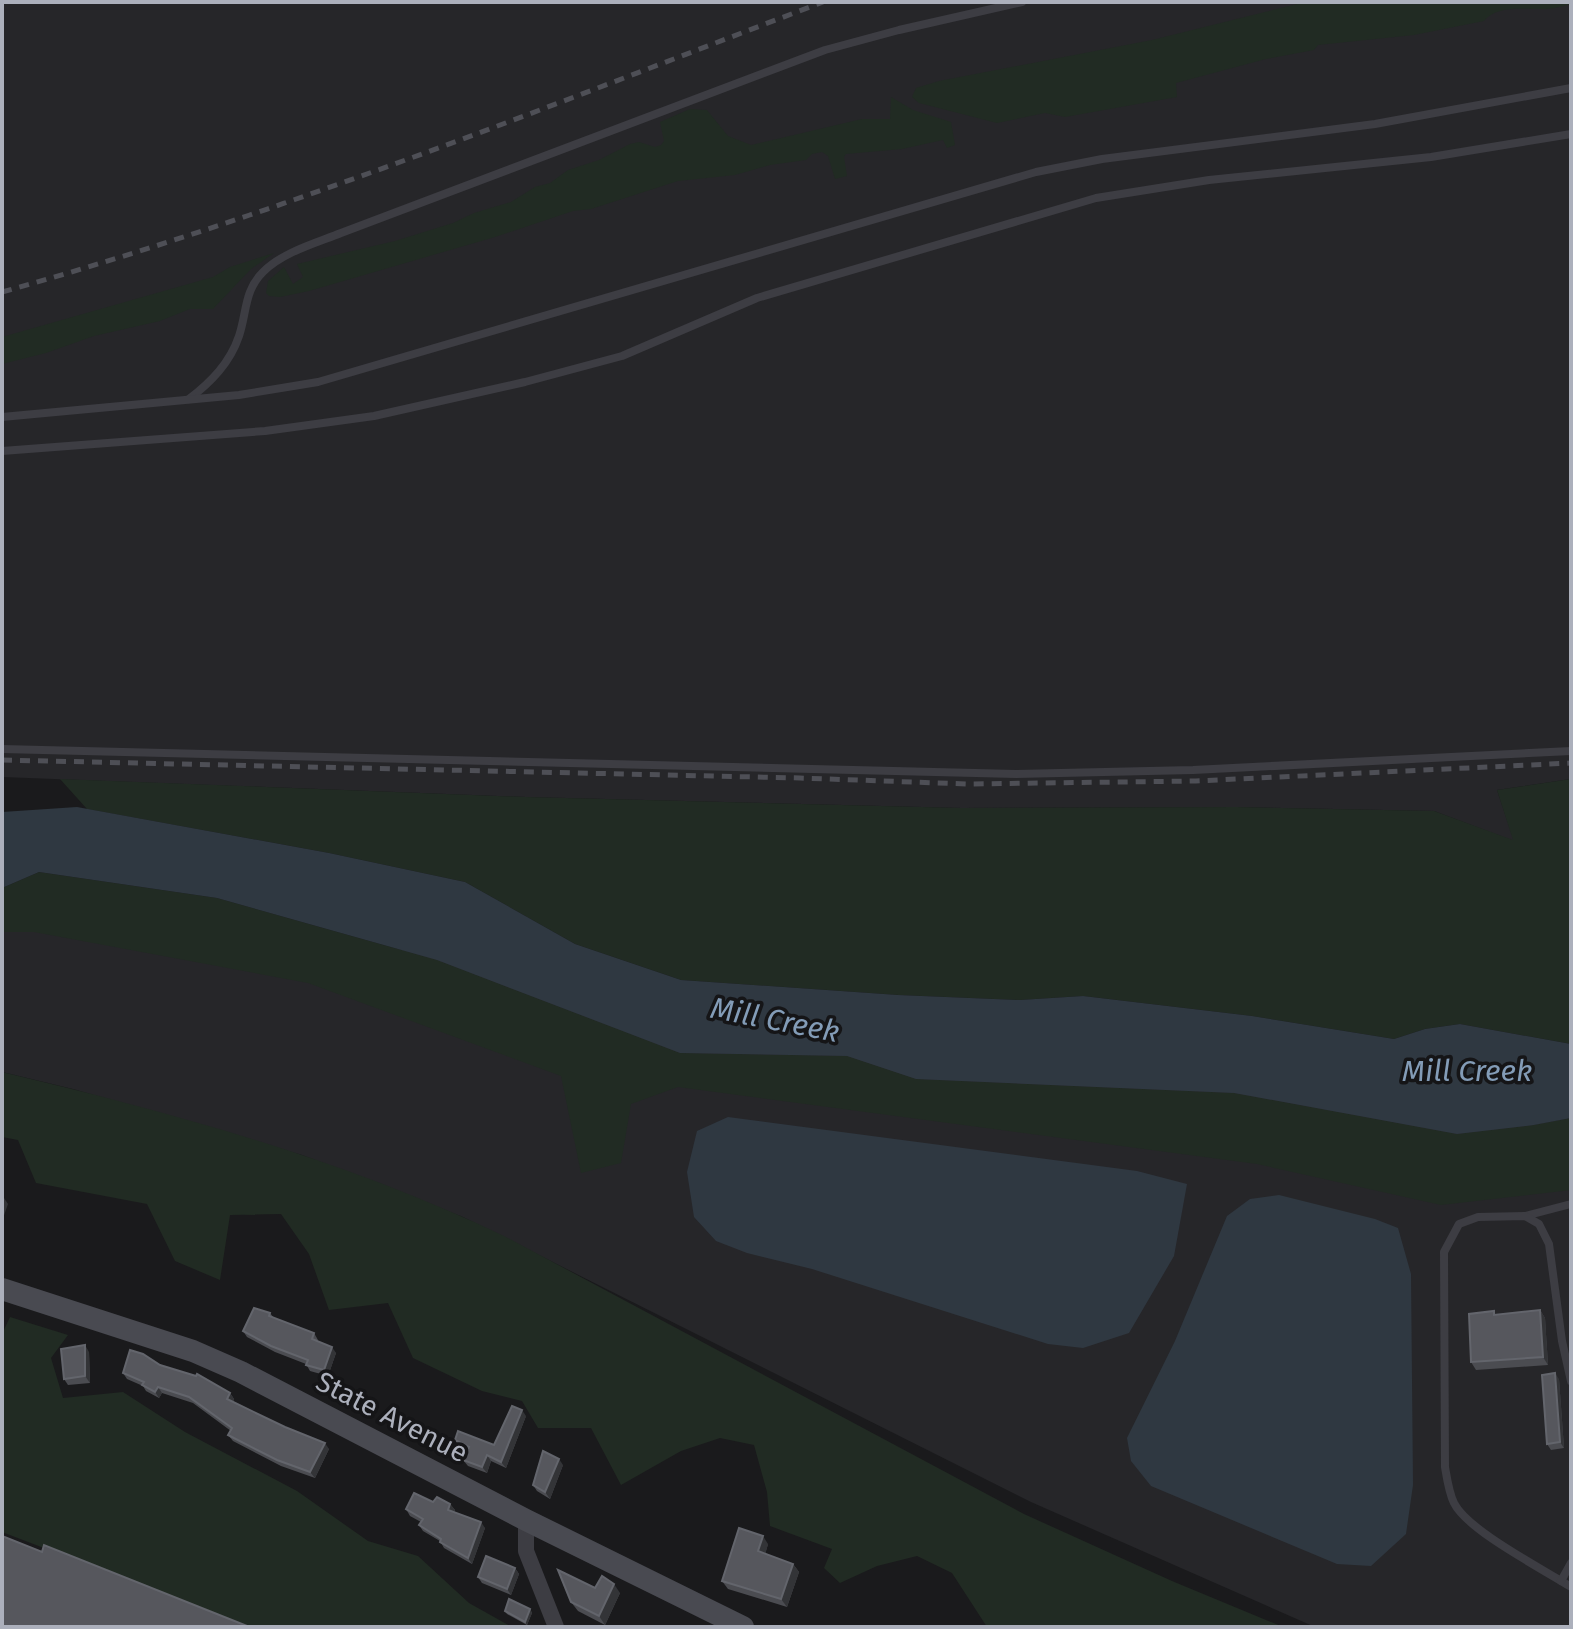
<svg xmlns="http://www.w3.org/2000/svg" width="1573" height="1629" viewBox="0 0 1573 1629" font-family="'Fira Sans',sans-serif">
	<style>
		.built { fill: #262629 }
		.green { fill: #212b23 }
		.water { fill: #2f3841 }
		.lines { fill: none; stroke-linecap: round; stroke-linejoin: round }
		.lane { stroke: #3d3d43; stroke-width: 8 }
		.street { stroke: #3d3d43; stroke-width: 16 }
		.secondary { stroke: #494a51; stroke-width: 22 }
		.rail { stroke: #4e4f56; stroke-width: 5; stroke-dasharray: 10 8; stroke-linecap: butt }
		.wall { fill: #4b4c51 }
		.shaded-wall { fill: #333437 }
		.building { fill: #56575d; stroke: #63656c; stroke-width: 2 }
		.labels { text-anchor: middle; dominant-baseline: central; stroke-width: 7; stroke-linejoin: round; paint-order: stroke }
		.street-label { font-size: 28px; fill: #acb0bc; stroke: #151517 }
		.water-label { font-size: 30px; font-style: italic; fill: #839cb7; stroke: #151517 }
	</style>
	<rect width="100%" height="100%" fill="#1a1a1c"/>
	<g class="built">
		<polygon points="2,2 1571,2 1571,779 1497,790 1514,841 1434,811 1236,807 961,808 526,797 2,777"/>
		<polygon points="2,888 1534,1125 1571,1118 1571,1627 1315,1627 1031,1502 463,1217 302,1155 73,1089 2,1072"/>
	</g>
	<g class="green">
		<path d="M 1305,2 L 1571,4 C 1563,6 1554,9 1546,9 C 1527,10 1497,4 1484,21 L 1414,35 L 1318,45 L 1314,50 L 1266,59 L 1176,83 L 1177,97 L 1065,117 L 1045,113 L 997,123 L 919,103 L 912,97 L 916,88 L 939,81 L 1152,40 Z"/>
		<polygon points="891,97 913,110 951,122 955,145 947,148 943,140 902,149 846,154 844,157 847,176 835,179 828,156 822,152 812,154 806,160 770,165 735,175 678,181 591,209 573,211 495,237 309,291 280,297 269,296 266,293 268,281 284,267 293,284 303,277 297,264 395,241 453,223 474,213 511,202 535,187 550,183 568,170 599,160 630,144 639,142 655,147 661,145 664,141 660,122 690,109 707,110 728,136 751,145 862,119 890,119"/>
		<polygon points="274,253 251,269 213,309 190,309 160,321 94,336 46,353 2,364 2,337 213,277 230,267"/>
		<polygon points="60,779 526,797 961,808 1236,807 1434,811 1513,840 1497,790 1571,779 1571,1044 1460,1024 1425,1029 1394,1039 1252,1016 1083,996 1020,1000 898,995 681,980 575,944 465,882 329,853 87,809"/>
		<polygon points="39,872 217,898 437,960 680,1053 847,1056 916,1079 1234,1093 1457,1134 1534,1125 1571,1118 1571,1190 1441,1205 1257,1164 678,1087 631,1104 621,1163 581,1173 561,1076 308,983 34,932 2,932 2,888"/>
		<path d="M 2,1072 C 174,1113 346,1160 506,1237 L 1024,1514 L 1172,1581 L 1283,1627 L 987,1627 L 952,1573 L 917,1556 L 877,1566 L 840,1583 L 824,1568 L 832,1549 L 770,1526 L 767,1492 L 754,1445 L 720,1438 L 681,1451 L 621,1485 L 591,1428 L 538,1428 L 522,1401 L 482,1391 L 413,1358 L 388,1303 L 329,1310 L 309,1254 L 281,1214 L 230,1215 L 220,1280 L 175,1261 L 147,1204 L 36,1183 L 18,1140 L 2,1137 Z"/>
		<polygon points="10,1317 68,1335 51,1358 63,1398 123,1392 185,1432 297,1491 368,1541 418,1556 469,1603 512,1627 251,1627 2,1532 2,1334"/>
	</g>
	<g class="water">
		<polygon points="77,807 329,853 465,882 575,944 681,980 898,995 1020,1000 1083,996 1252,1016 1394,1039 1425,1029 1460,1024 1571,1044 1571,1118 1534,1125 1457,1134 1234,1093 916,1079 847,1056 680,1053 437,960 217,898 39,872 2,888 2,812"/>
		<polygon points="728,1117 1137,1171 1187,1184 1174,1256 1129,1333 1083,1348 1048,1344 812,1269 747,1253 716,1241 694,1217 687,1172 697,1131"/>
		<polygon points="1279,1195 1375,1219 1398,1228 1411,1274 1413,1485 1406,1534 1371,1566 1337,1564 1151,1486 1131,1461 1127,1438 1175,1341 1227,1216 1250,1199"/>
	</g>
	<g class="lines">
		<g class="lane">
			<path d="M 189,399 C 211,382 230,363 239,336 C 247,312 244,291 263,272 C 283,252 316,243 341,233 L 825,50 L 899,30 L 1022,2"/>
			<polyline points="2,417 239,395 318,382 1036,172 1102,159 1375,124 1571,88"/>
			<polyline points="2,451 265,431 374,416 525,382 622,356 757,298 1096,198 1209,180 1431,157 1571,134"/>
			<polyline points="2,749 1016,774 1193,770 1571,751"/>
			<polyline points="1525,1216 1571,1204"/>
			<path d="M 1571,1381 L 1562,1341 L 1549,1244 L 1539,1224 L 1525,1216 L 1478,1217 L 1459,1224 L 1444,1252 L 1445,1467 C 1447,1479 1449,1493 1454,1503 C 1468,1531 1543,1569 1571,1587"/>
			<polyline points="1561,1581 1571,1563"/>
		</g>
		<polyline class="street" points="526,1520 526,1551 556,1627"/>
		<polyline class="secondary" points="2,1289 193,1351 241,1372 526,1520 743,1627"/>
		<g class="rail">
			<path d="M 2,292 C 282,214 551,105 823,2"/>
			<polyline points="2,760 800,778 967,784 1196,781 1571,763"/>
		</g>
	</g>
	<g class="wall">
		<polygon points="1540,1310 1545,1318 1548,1365 1476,1370 1471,1362 1496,1315"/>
		<polygon points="270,1313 274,1318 314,1333 318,1340 317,1341 336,1353 328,1376 310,1371 306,1364 275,1352 247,1337 243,1331"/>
		<polygon points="89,1352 90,1383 68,1385 64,1379"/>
		<polygon points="160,1365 230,1393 234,1399 233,1402 329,1449 315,1478 281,1466 233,1441 228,1435 231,1431 193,1403 162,1393 159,1398 146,1391 143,1386 127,1379 123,1373"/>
		<polygon points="1559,1379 1564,1448 1551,1450 1547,1444"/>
		<polygon points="526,1416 506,1468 491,1461 487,1473 468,1466 463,1460 467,1450 459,1446 455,1440 494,1445"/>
		<polygon points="563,1465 550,1499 537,1491 533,1485"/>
		<polygon points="433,1502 450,1504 455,1510 454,1512 485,1528 472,1564 444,1548 440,1541 423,1531 419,1525 421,1522 410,1516 406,1509"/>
		<polygon points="768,1544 765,1554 793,1564 799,1572 787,1607 728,1589 722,1581"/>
		<polygon points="515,1568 519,1574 511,1595 482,1583 478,1577"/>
		<polygon points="595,1588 620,1593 605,1625 578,1611 571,1602"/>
		<polygon points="530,1609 532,1613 527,1625 507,1614 505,1611"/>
	</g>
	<g class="shaded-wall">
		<polygon points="4,1198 8,1204 2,1221 2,1204"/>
		<polygon points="1540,1310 1545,1318 1548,1365 1543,1357"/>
		<polygon points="85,1345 89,1352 90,1383 85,1376"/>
		<polygon points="332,1347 336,1353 328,1376 324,1370"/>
		<polygon points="1555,1373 1559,1379 1564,1448 1560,1442"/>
		<polygon points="158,1387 162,1393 159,1398 155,1392"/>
		<polygon points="230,1393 234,1399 232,1405 227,1399"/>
		<polygon points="522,1410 526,1416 506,1468 501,1462"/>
		<polygon points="325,1443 329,1449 315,1478 310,1472"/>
		<polygon points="487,1455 491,1461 487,1473 482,1467"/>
		<polygon points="559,1459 563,1465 550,1499 545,1492"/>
		<polygon points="450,1504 455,1510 452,1516 448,1510"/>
		<polygon points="481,1522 485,1528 472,1564 468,1558"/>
		<polygon points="763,1536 768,1544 764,1559 758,1551"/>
		<polygon points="793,1564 799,1572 787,1607 781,1599"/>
		<polygon points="515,1568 519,1574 511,1595 507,1589"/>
		<polygon points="614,1584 620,1593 605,1625 599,1616"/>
		<polygon points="530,1609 532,1613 527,1625 525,1622"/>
	</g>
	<g class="building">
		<polygon points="254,1308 270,1313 269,1316 314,1333 312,1339 332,1347 324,1370 306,1365 308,1360 271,1346 243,1331"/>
		<polygon points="1540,1310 1543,1357 1471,1362 1469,1314 1494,1311 1494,1315"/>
		<polygon points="85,1345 85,1376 64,1379 61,1349"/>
		<polygon points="130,1350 143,1354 160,1365 196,1376 197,1374 230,1393 227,1399 285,1427 325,1443 310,1472 277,1460 228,1435 232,1428 189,1397 158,1387 155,1392 142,1385 144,1382 123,1373"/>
		<polygon points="1555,1373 1560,1442 1547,1444 1542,1375"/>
		<polygon points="512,1406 522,1410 501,1462 487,1455 482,1467 463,1460 469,1447 455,1440 458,1431 494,1445"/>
		<polygon points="543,1451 559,1459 545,1492 533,1485"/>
		<polygon points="414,1493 433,1502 437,1497 450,1504 448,1510 481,1522 468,1558 440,1542 441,1539 419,1525 423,1519 406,1509"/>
		<polygon points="739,1528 763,1536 758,1551 793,1564 781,1599 722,1581"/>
		<polygon points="2,1536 42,1552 44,1545 247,1626 2,1627"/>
		<polygon points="486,1556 515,1568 507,1589 478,1577"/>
		<polygon points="558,1570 595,1588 602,1576 614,1584 599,1616 571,1602"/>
		<polygon points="509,1599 530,1609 525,1622 505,1611"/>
	</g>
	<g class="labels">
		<g class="street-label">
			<text transform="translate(392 1417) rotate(27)">State Avenue</text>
		</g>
		<g class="water-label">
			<text transform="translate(775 1020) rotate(11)">Mill Creek</text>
			<text x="1467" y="1071">Mill Creek</text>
		</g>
	</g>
	<rect width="1573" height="1629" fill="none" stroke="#acb0bc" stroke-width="8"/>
</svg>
